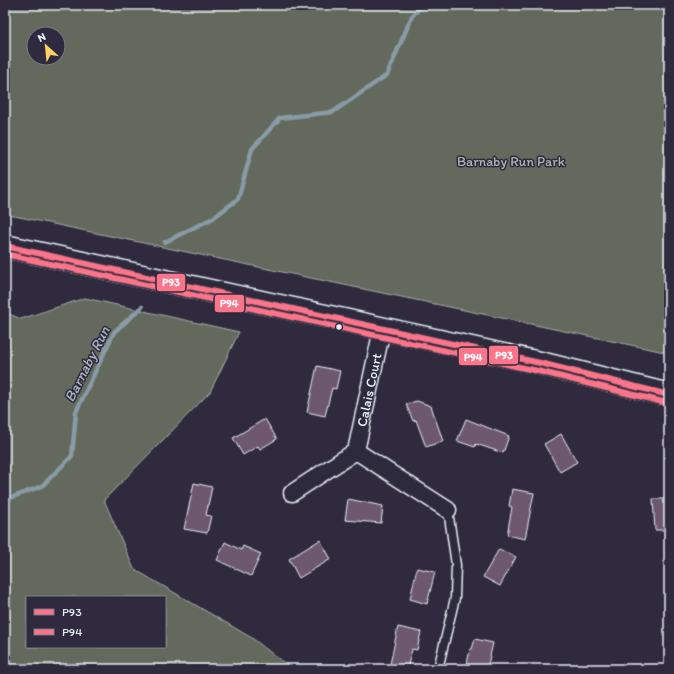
<svg xmlns="http://www.w3.org/2000/svg" width="674" height="674" viewBox="0 0 674 674" font-family="Itim,sans-serif">
	<style>
		.green { fill: #64695c; stroke: #a6adaa; fill-rule: evenodd }
		.lines { fill: none; stroke-linecap: round; stroke-linejoin: round }
		.stream { stroke: #889ba7; stroke-width: 4.5 }
		.building { fill: #6e5970; stroke: #e8f1f8 }
		.lane-casing { stroke: #e8f1f8; stroke-width: 11 }
		.street-casing { stroke: #e8f1f8; stroke-width: 19 }
		.secondary-casing { stroke: #e8f1f8; stroke-width: 25 }
		.lane { stroke: #2f2a3d; stroke-width: 8 }
		.street { stroke: #2f2a3d; stroke-width: 16 }
		.secondary { stroke: #2f2a3d; stroke-width: 22 }
		.bus-1-casing { stroke: #2f2a3d; stroke-width: 9 }
		.bus-2-casing { stroke: #2f2a3d; stroke-width: 9 }
		.bus-1 { stroke: #fa758a; stroke-width: 6 }
		.bus-2 { stroke: #fa758a; stroke-width: 6 }
		.bus-dot { fill: #e8f1f8; stroke: #2f2a3d; stroke-width: 1.5 }
		.labels { text-anchor: middle; dominant-baseline: central; stroke-width: 3; stroke-linejoin: round; paint-order: stroke }
		.park-label { font-size: 14px; fill: #adb4b2; stroke: #2f2a3d }
		.street-label { font-size: 14px; fill: #e8f1f8; stroke: #2f2a3d }
		.water-label { font-size: 15px; font-style: italic; fill: #a8b7c2; stroke: #2f2a3d }
		.line-badge { stroke: #2f2a3d; stroke-width: 1.5 }
		.badge-label { font-size: 11px; text-anchor: middle; font-weight: bold; fill: #fff }
	</style>
	<rect width="100%" height="100%" fill="#2f2a3d"/>
	<filter id="ink" filterUnits="userSpaceOnUse"><feTurbulence type="fractalNoise" baseFrequency=".025" numOctaves="2"/><feDisplacementMap in="SourceGraphic" scale="8" xChannelSelector="R" yChannelSelector="G"/><feConvolveMatrix kernelMatrix="1 2 1 2 8 2 1 2 1" color-interpolation-filters="sRGB"/></filter>
	<g filter="url(#ink)">
		<g class="green">
			<path d="M 5,5 L 669,5 L 669,353 L 5,214 ZM 34,34 L 58,34 L 58,58 L 34,58 Z"/>
			<path d="M 85,298 L 239,332 L 210,392 L 104,500 L 134,569 L 252,638 L 292,669 L 5,669 L 5,312 L 21,319 ZM 27,597 L 165,597 L 165,647 L 27,647 Z"/>
		</g>
		<g class="lines">
			<g class="stream">
				<polyline points="165,242 213,218 238,199 252,149 280,118 333,112 387,75 412,16 423,5"/>
				<polyline points="5,500 42,486 72,456 76,412 114,332 142,307"/>
			</g>
		</g>
		<g class="building">
			<polygon points="317,366 340,371 336,389 332,388 325,416 307,412"/>
			<polygon points="417,401 431,406 443,441 426,447 416,420 413,421 406,404"/>
			<polygon points="265,419 277,439 260,449 258,446 243,455 233,438"/>
			<polygon points="466,419 509,436 503,453 476,444 475,447 457,441"/>
			<polygon points="561,434 577,462 560,472 544,444"/>
			<polygon points="194,483 212,487 206,515 211,516 207,533 184,529"/>
			<polygon points="512,489 534,493 525,539 507,535 512,507 509,506"/>
			<polygon points="348,499 383,506 381,523 345,520"/>
			<polygon points="653,499 669,499 669,530 655,530"/>
			<polygon points="320,540 331,559 299,578 289,559"/>
			<polygon points="225,542 241,550 243,546 261,554 251,576 217,560"/>
			<polygon points="499,549 516,557 500,586 483,577"/>
			<polygon points="417,568 435,572 427,604 410,599"/>
			<polygon points="398,627 421,632 417,650 412,649 407,669 389,669"/>
			<polygon points="475,639 493,643 487,669 466,669 470,649 472,649"/>
		</g>
		<g class="lines">
			<defs>
				<polyline id="lane" points="438,669 455,598 456,565 448,510"/>
				<g id="street">
					<polyline points="356,451 448,510"/>
					<path id="s1" d="M 292,493 L 356,451 L 382,329"/>
				</g>
				<polyline id="secondary" points="5,246 540,363 669,395"/>
			</defs>
			<use href="#lane" class="lane-casing"/>
			<use href="#street" class="street-casing"/>
			<use href="#secondary" class="secondary-casing"/>
			<use href="#lane" class="lane"/>
			<use href="#street" class="street"/>
			<use href="#secondary" class="secondary"/>
			<defs>
				<polyline id="bus-1" points="5,246 540,363 669,395"/>
				<polyline id="bus-2" points="5,254 538,371 667,403"/>
			</defs>
			<use href="#bus-1" class="bus-1-casing"/>
			<use href="#bus-2" class="bus-2-casing"/>
			<use href="#bus-1" class="bus-1"/>
			<use href="#bus-2" class="bus-2"/>
		</g>
	</g>
	<circle class="bus-dot" cx="339" cy="327" r="3.5"/>
	<g class="labels">
		<g class="park-label">
			<text x="511" y="161">Barnaby Run Park</text>
		</g>
		<g class="street-label">
			<text stroke="none"><textPath href="#s1" startOffset="139">Calais Court</textPath></text>
		</g>
		<g class="water-label">
			<text transform="translate(87 364) rotate(-63)">Barnaby Run</text>
		</g>
	</g>
	<g class="line-badge">
		<rect x="156" y="273" width="30" height="19" rx="4" fill="#fa758a"/>
		<rect x="214" y="294" width="31" height="19" rx="4" fill="#fa758a"/>
		<rect x="488" y="345" width="31" height="20" rx="4" fill="#fa758a"/>
		<rect x="458" y="347" width="30" height="19" rx="4" fill="#fa758a"/>
	</g>
	<g class="badge-label">
		<text x="171" y="286">P93</text>
		<text x="229" y="307">P94</text>
		<text x="504" y="359">P93</text>
		<text x="473" y="361">P94</text>
	</g>
	<rect width="674" height="674" fill="none" stroke="#2f2a3d" stroke-width="20"/>
	<rect x="10" y="10" width="654" height="654" fill="none" stroke="#e8f1f8" stroke-width="1.5" filter="url(#ink)"/>
	<rect x="26" y="596" width="140" height="52" fill="#2f2a3d" stroke="#797a88"/>
	<rect x="34" y="609" width="20" height="6" fill="#fa758a" stroke="#797a88"/>
	<text x="62" y="616" font-size="12" fill="#e8f1f8">P93</text>
	<rect x="34" y="629" width="20" height="6" fill="#fa758a" stroke="#797a88"/>
	<text x="62" y="636" font-size="12" fill="#e8f1f8">P94</text>
	<g transform="translate(46 46) rotate(333)"><circle r="19" fill="#2f2a3d" stroke="#797a88"/>
	<path d="M0-3L7 15L0 10L-7 15Z" fill="#ffd166"/>
	<text y="-6" font-size="11" font-weight="bold" text-anchor="middle" fill="#e8f1f8">N</text>
	</g>
</svg>
